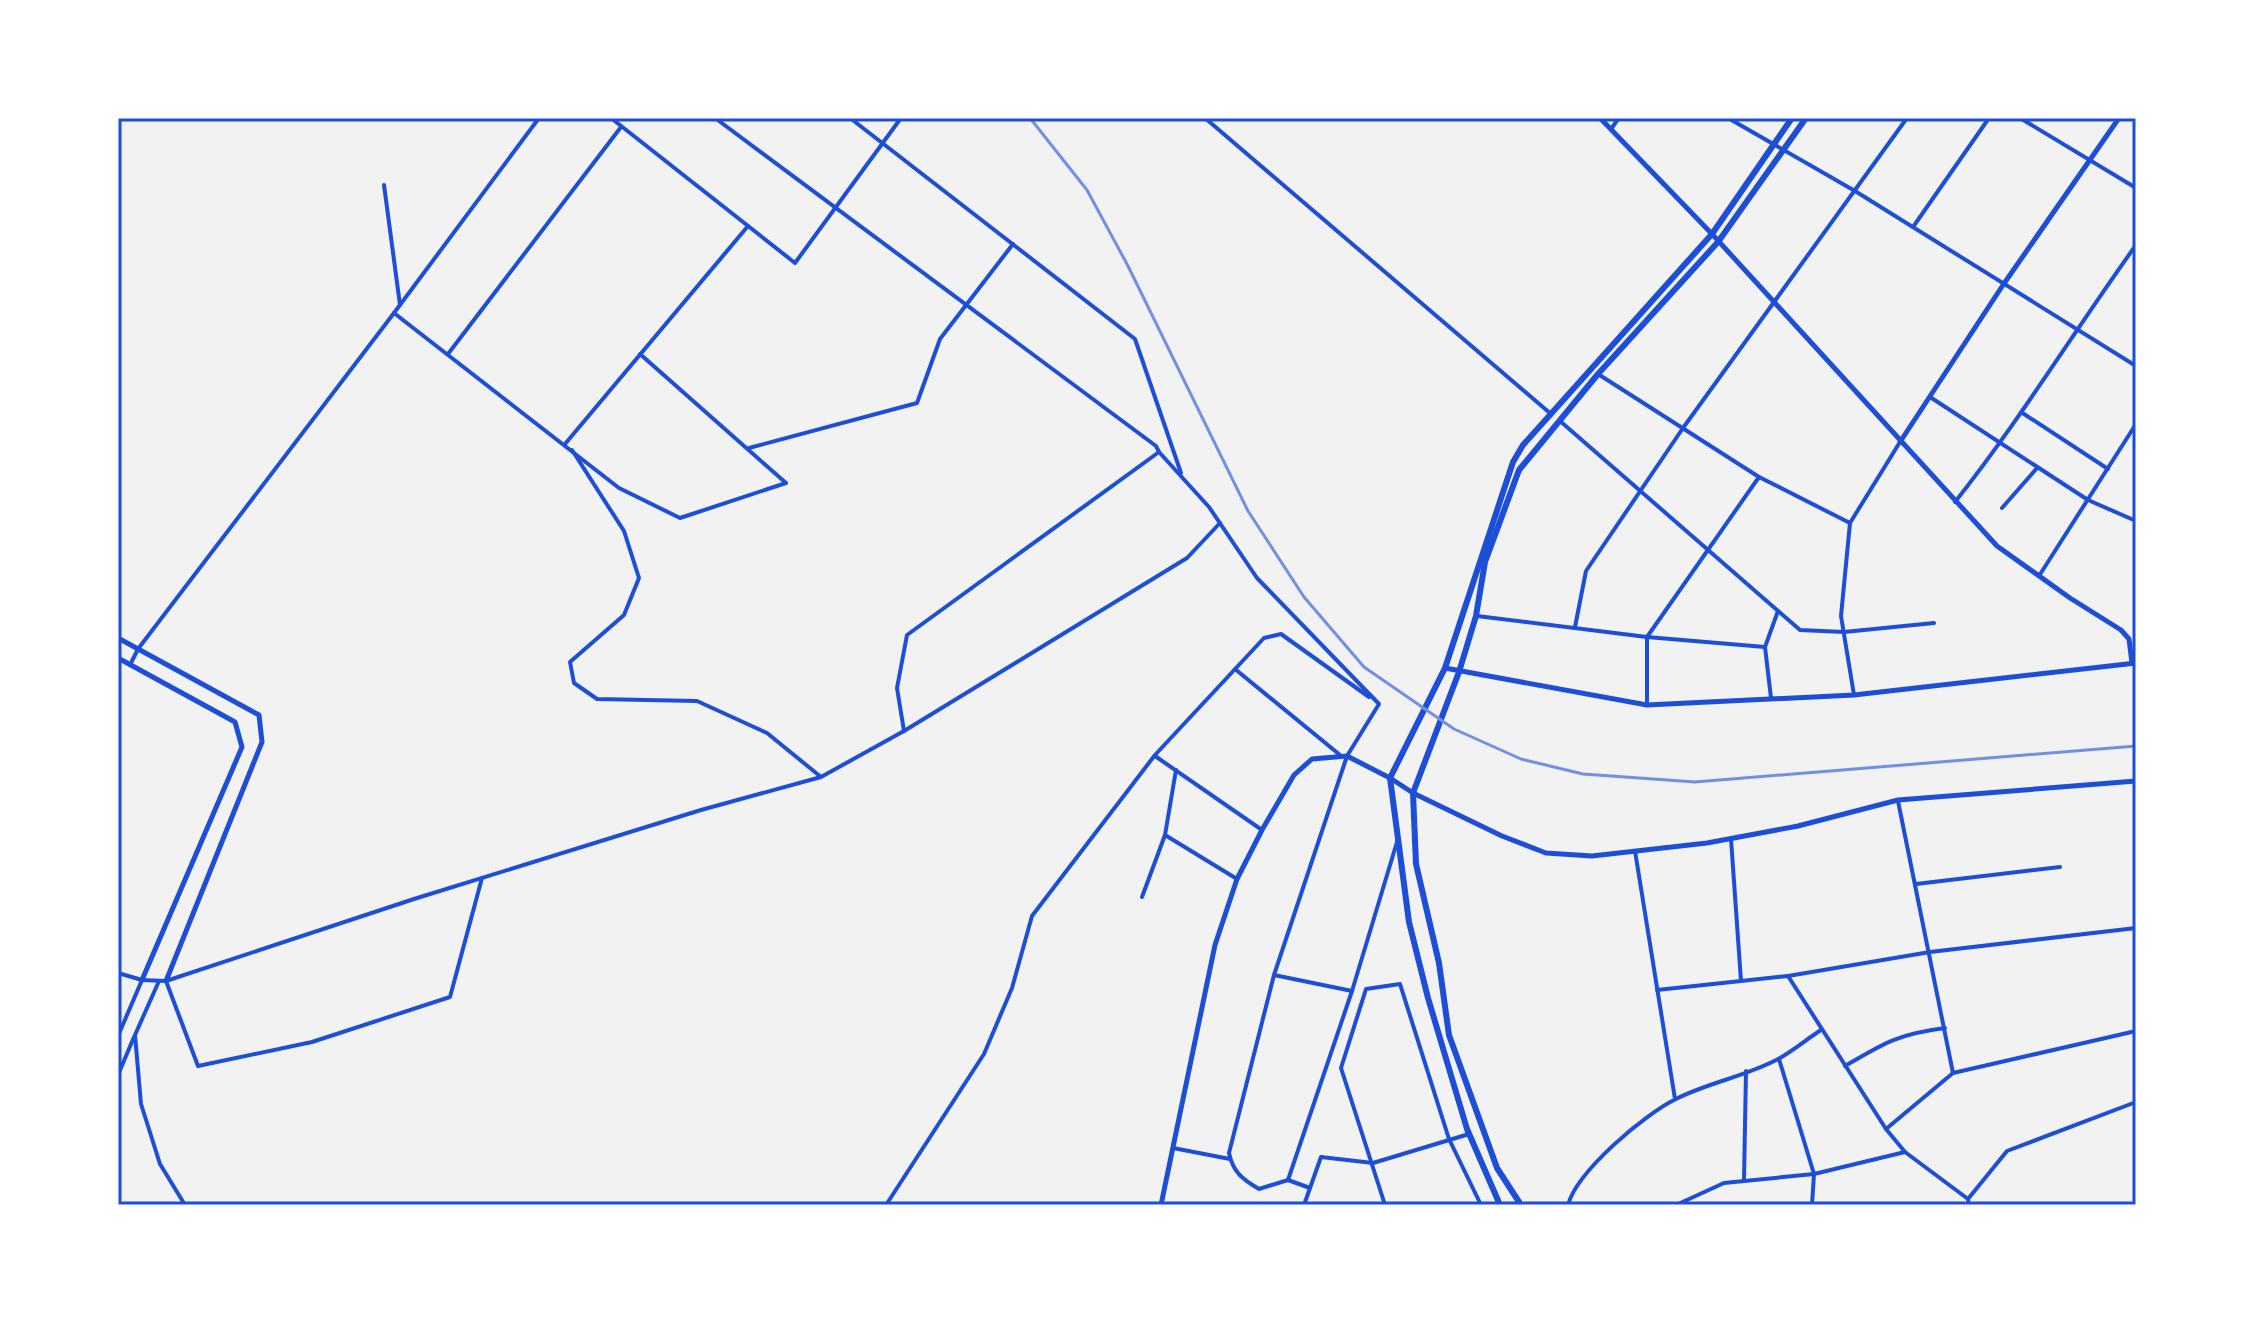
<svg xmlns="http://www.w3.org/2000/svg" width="2254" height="1323" viewBox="0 0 2254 1323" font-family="'Titillium Web',sans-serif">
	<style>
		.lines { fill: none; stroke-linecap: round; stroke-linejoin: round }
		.minor { stroke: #1d4ed8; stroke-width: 4 }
		.tertiary { stroke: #1d4ed8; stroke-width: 5 }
		.secondary { stroke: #1d4ed8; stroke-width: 6 }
		.rail { stroke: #7290e2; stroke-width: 3 }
		.neatline { fill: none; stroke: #1d4ed8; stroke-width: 3 }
	</style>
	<rect width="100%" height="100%" fill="#f2f2f2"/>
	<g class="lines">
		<g class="minor">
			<polyline points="611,118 795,263 901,118"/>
			<path d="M 715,118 L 1156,446 L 1159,452 L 1209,507 L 1257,578 L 1379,704 L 1347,756 L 1274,975 L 1229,1153 C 1233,1172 1242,1179 1259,1189 L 1288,1180 L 1352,991 L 1397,842"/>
			<polyline points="850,118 1135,339 1181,473"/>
			<polyline points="1205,118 1551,414"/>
			<polyline points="1728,118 1855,191 2136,366"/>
			<polyline points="2020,118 2136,188"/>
			<polyline points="1611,129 1619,118"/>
			<polyline points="384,185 400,305"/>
			<polyline points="1913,227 1989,118"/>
			<polyline points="394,313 619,488 680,518 786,483 640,354"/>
			<polyline points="448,354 621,127"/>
			<polyline points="1598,374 1759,477 1850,523"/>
			<polyline points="1930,397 2088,500 2136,521"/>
			<polyline points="2021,412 2108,469"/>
			<polyline points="1560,421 1800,630 1844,632 1934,623"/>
			<polyline points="565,444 748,226"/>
			<polyline points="749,448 917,403 940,339 1013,244"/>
			<polyline points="572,450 624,531 639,578 624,615 570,662 574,683 597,699 697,701 767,733 821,777 904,731 1187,558 1220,523"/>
			<path d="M 1955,502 C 2020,420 2075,330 2136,245"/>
			<polyline points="2002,508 2037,468"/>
			<polyline points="2039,576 2136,424"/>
			<polyline points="1477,616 1647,637 1765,647"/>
			<polyline points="1575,627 1586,571 1683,428 1907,118"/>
			<polyline points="130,665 138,649 394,313 539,118"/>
			<polyline points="1235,669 1340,755"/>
			<polyline points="1854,695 1841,616 1850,523 1900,442"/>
			<polyline points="1771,698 1765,647 1778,611"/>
			<polyline points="1647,705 1647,637 1759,477"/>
			<polyline points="904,731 897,688 907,635 1159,452"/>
			<polyline points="1155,756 1262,830"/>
			<polyline points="1898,801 1953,1073"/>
			<polyline points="1165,835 1237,879"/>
			<polyline points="1731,839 1741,981 1788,976 1886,1129 1905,1152 1968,1199 1969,1205"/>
			<polyline points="1635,851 1675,1099"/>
			<polyline points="1916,884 2060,867"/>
			<polyline points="1142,897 1165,835 1176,770"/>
			<polyline points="118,973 142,980 166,981 414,899 701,810 821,777"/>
			<polyline points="1274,975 1352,991"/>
			<polyline points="1788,976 1930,952 2136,928"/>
			<polyline points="159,981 135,1035 141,1104 160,1164 185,1205"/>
			<polyline points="166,981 198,1066 312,1042 450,997 482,878"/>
			<polyline points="1657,990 1741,981"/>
			<polyline points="118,1036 142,980"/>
			<polyline points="1779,1059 1814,1174 1812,1205"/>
			<path d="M 1845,1066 C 1884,1043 1898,1034 1945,1028"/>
			<polyline points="118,1075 134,1037"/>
			<polyline points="1886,1129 1953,1073 2136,1031"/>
			<polyline points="1173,1148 1230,1159"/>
			<polyline points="1288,1180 1310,1188"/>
			<polyline points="1744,1180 1746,1071"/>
			<polyline points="1968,1199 2007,1151 2136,1102"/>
			<polyline points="886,1205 984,1054 1012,988 1032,916 1155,755 1264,638 1281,634 1369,697"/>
			<polyline points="1304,1205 1321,1157 1373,1163 1469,1134"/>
			<polyline points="1385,1205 1341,1068 1366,989 1400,984 1449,1139 1481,1205"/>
			<path d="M 1568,1205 C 1577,1171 1645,1114 1676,1099 C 1709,1082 1748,1076 1780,1058 C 1794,1050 1807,1039 1821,1030"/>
			<polyline points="1676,1205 1724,1183 1814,1174 1905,1152"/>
			<polyline points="2133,1205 2136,1201"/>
		</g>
		<g class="tertiary">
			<polyline points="1600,118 1712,234 1997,546 2070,598 2121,630 2129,639 2132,663"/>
			<polyline points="1900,442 2003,285 2119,118"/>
			<polyline points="118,638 259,715 262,742 166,981"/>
			<polyline points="118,658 235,722 242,747 142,980"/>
			<polyline points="1445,668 1647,705 1854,695 2136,663"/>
			<polyline points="1161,1205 1215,945 1237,879 1262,830 1294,775 1312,759 1347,756 1390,778 1413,793 1502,836 1546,853 1592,856 1707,843 1798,826 1898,800 2136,781"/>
		</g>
		<g class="secondary">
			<polyline points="1500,1205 1467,1129 1428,998 1409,922 1390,778 1445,668 1513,462 1523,445 1712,234 1792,118"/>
			<polyline points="1521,1205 1497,1168 1449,1035 1439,963 1416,864 1413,793 1459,672 1476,616 1485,562 1519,470 1598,374 1718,242 1806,118"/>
		</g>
		<polyline class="rail" points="1030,118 1087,190 1128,266 1248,511 1304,597 1364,667 1454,729 1521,759 1583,774 1695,782 2136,746"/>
	</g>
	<rect width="2254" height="1323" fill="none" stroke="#ffffff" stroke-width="240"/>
	<rect x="120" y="120" width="2014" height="1083" class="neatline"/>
</svg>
